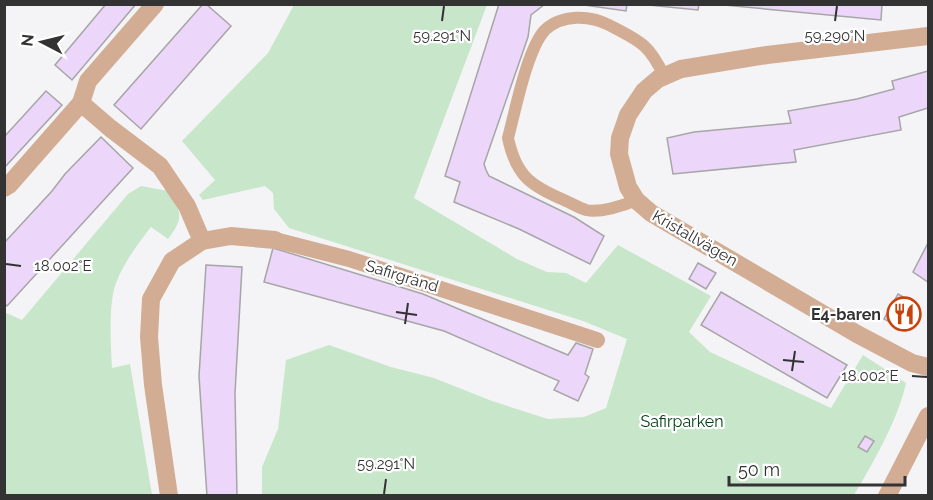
<svg xmlns="http://www.w3.org/2000/svg" width="933" height="500" viewBox="0 0 933 500" font-family="Raleway,sans-serif">
	<style>
		.green { fill: #c8e6ca }
		.building { fill: #ecd6f9; stroke: #a6a5a7; stroke-width: 1.5 }
		.lines { fill: none; stroke-linecap: round; stroke-linejoin: round }
		.service { stroke: #d2ad93; stroke-width: 12 }
		.pedestrian { stroke: #d2ad93; stroke-width: 16 }
		.minor { stroke: #d2ad93; stroke-width: 18 }
		.ticks { fill: none; stroke: #333334; stroke-width: 2 }
		.labels { text-anchor: middle; dominant-baseline: central; stroke-width: 4.5; stroke-linejoin: round; paint-order: stroke }
		.street-label { font-size: 16px; fill: #333334; stroke: #fff }
		.poi-label { font-size: 16px; font-weight: bold; fill: #333334; stroke: #fff; text-anchor: end }
		.park-label { font-size: 16px; fill: #024114; stroke: #fff }
		.ticks-label { font-size: 15px; text-anchor: middle; fill: #333334; stroke: #fff; stroke-width: 4.5; stroke-linejoin: round; paint-order: stroke }
	</style>
	<rect width="100%" height="100%" fill="#f4f4f6"/>
	<g class="green">
		<path d="M 294,5 L 487,5 L 414,198 L 517,259 L 547,272 L 566,273 L 586,283 L 618,245 L 711,296 L 689,332 L 710,352 L 831,408 L 863,355 L 906,383 C 898,420 873,463 854,495 L 262,495 L 262,467 L 278,429 L 286,360 L 329,345 L 391,367 L 434,378 L 492,401 L 548,419 L 584,417 L 606,408 L 627,339 L 583,321 L 289,228 L 274,209 L 273,193 L 265,186 L 203,200 L 199,195 L 215,180 L 182,141 L 268,53 Z"/>
		<path d="M 141,186 L 168,191 C 182,212 184,218 168,239 L 151,227 C 137,245 124,262 116,283 C 108,303 111,346 112,368 L 130,364 L 152,495 L 5,495 L 4,312 L 22,320 L 128,194 Z"/>
	</g>
	<g class="building">
		<polygon points="106,4 136,4 72,80 55,65"/>
		<polygon points="203,4 206,4 231,26 141,129 114,105"/>
		<polygon points="499,4 545,4 531,15 528,37 484,164 486,170 489,176 574,217 604,236 590,264 519,229 454,202 460,182 445,176"/>
		<polygon points="577,4 627,4 626,11"/>
		<polygon points="638,4 699,4 698,10"/>
		<polygon points="713,4 882,4 881,20"/>
		<polygon points="928,71 928,108 899,117 901,130 794,150 796,162 673,174 667,138 694,132 791,123 788,111 857,99 894,89 892,81"/>
		<polygon points="46,91 62,105 4,168 4,137"/>
		<polygon points="101,137 133,168 7,306 4,303 4,243 52,191 65,174"/>
		<polygon points="928,243 928,282 913,272"/>
		<polygon points="273,248 423,294 568,355 576,343 593,349 585,374 589,377 578,401 554,390 559,381 444,331 264,282"/>
		<polygon points="698,263 716,273 706,289 689,279"/>
		<polygon points="206,265 242,267 235,393 237,496 207,496 199,376"/>
		<polygon points="721,292 847,365 827,398 701,325"/>
		<polygon points="898,294 919,306 906,331 884,319"/>
		<polygon points="865,436 874,441 867,452 858,447"/>
	</g>
	<g class="lines">
		<path class="service" d="M 636,200 C 623,206 600,213 586,210 C 579,208 571,203 564,200 C 531,186 516,176 508,138 C 515,112 527,49 545,30 C 562,14 590,15 609,25 C 640,41 649,44 664,76"/>
		<polyline class="pedestrian" points="275,240 349,259 597,340"/>
		<g class="minor">
			<polyline points="155,4 88,81 81,103 110,128 160,166 187,206 202,241"/>
			<polyline points="928,36 767,55 681,69 658,79 644,91 628,115 620,138 619,154 628,187 636,200 651,213 857,334 912,363 928,367"/>
			<polyline points="4,188 9,185 81,103"/>
			<polyline points="169,496 153,385 149,337 151,299 172,261 202,241 231,236 275,240"/>
			<polyline points="887,496 928,416"/>
		</g>
	</g>
	<path class="ticks" d="M 442,21 L 444,6M 835,21 L 837,6M 6,264 L 21,266M 396,312 L 417,315M 405,324 L 408,303M 783,360 L 804,362M 792,371 L 795,351M 912,376 L 927,377M 384,494 L 386,479"/>
	<defs>
		<symbol id="restaurant-ring" viewBox="-11 -11 22 22"><circle r="9.5" fill="#fff" stroke="#c94209" stroke-width="1.5"/><path d="M-5-6h1v4h1v-4h1v4h1v-4h1v5L-1.5 .5V6h-2V.5L-5-1ZM5-6V6H3V1.5H1.5Q1.5-4 5-6Z" fill="#c94209"/></symbol>
	</defs>
	<g fill-rule="evenodd">
		<use href="#restaurant-ring" x="885" y="295" width="38" height="38"/>
	</g>
	<g class="labels">
		<g class="street-label">
			<text transform="translate(695 238) rotate(30)">Kristallvägen</text>
			<text transform="translate(402 276) rotate(17)">Safirgränd</text>
		</g>
		<g class="poi-label">
			<text x="881" y="314">E4-baren</text>
		</g>
		<g class="park-label">
			<text x="682" y="421">Safirparken</text>
		</g>
	</g>
	<g class="ticks-label">
		<text x="442" y="41">59.291°N</text>
		<text x="835" y="41">59.290°N</text>
		<text x="63" y="271">18.002°E</text>
		<text x="870" y="381">18.002°E</text>
		<text x="386" y="469">59.291°N</text>
	</g>
	<rect width="933" height="500" fill="none" stroke="#333334" stroke-width="12"/>
	<g transform="translate(42 42) rotate(277)" stroke="#ffffff" stroke-width="4.5" paint-order="stroke">
	<path d="M0-4.5L10 22L0 15L-10 22Z" fill="#333334"/>
	<text y="-9" font-size="16" font-weight="bold" text-anchor="middle" fill="#333334">N</text>
	</g>
	<path d="M729 476v9h176v-9" fill="none" stroke="#333334" stroke-width="3"/>
	<text x="738" y="476" font-size="18" fill="#333334" stroke="#ffffff" stroke-width="4.5" paint-order="stroke">50 m</text>
</svg>
